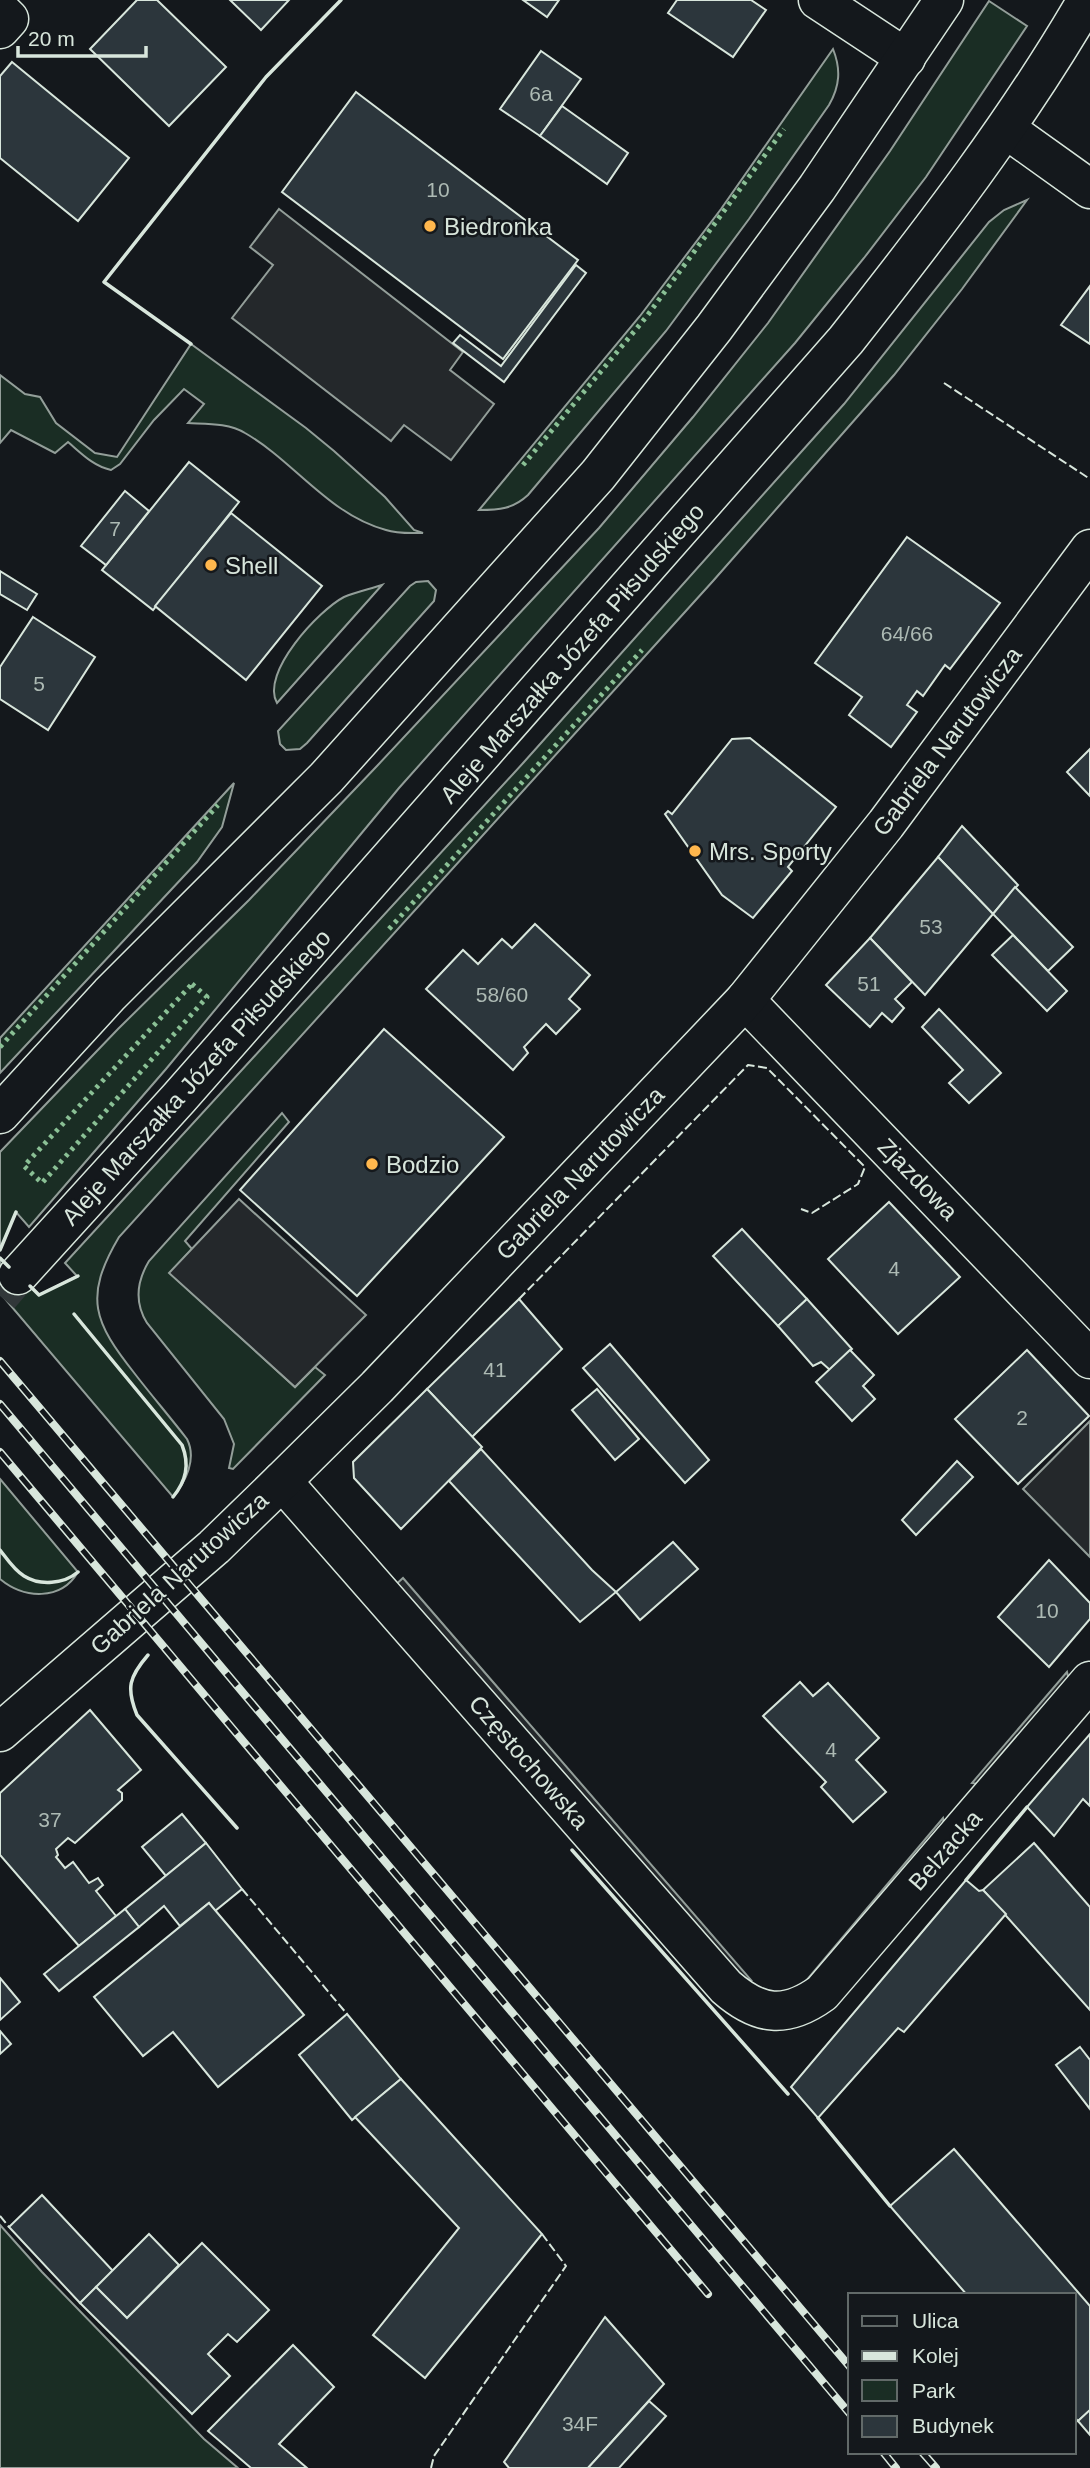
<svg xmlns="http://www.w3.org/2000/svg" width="1090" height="2468" viewBox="0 0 1090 2468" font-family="Arial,sans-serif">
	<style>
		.green { fill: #1a2d24; stroke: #939e99; stroke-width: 2 }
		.parking { fill: #24282b; stroke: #939e99; stroke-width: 2 }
		.building { fill: #2c363c; stroke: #d8e6dc; stroke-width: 2 }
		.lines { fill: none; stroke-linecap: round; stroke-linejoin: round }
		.secondary-tunnel { stroke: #313739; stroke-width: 38; stroke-dasharray: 38 19; stroke-linecap: butt }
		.street-casing { stroke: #d8e6dc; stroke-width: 41 }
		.secondary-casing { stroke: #d8e6dc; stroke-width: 41 }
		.street { stroke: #14181c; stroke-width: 38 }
		.secondary { stroke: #14181c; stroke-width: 38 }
		.rail-casing { stroke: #d8e6dc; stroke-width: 8 }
		.rail { stroke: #14181c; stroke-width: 5; stroke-dasharray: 16; stroke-linecap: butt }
		.hedge { stroke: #8ac095; stroke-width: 5; stroke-dasharray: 3.5 5; stroke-linecap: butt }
		.fence { stroke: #d8e6dc; stroke-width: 2; stroke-dasharray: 9 3.5; stroke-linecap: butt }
		.wall { stroke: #d8e6dc; stroke-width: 3.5 }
		.poi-dot { fill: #ffb74d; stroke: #14181c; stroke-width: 2.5 }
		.labels { text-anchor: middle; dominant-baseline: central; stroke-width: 5; stroke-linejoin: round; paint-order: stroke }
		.number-label { font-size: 21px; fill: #adbab4 }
		.poi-label { font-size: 24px; fill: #d8e6dc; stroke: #14181c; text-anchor: start }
		.street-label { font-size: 24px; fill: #d8e6dc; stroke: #14181c }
	</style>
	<rect width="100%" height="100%" fill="#14181c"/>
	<g class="green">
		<polygon points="989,1 1027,26 926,177 864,258 795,343 399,788 166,1069 29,1227 16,1212 0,1250 0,1152 118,1029 249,900 377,766 599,528 693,417 768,323 890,151"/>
		<path d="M 833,49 C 841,69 840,86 829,105 L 749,219 L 666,331 L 528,495 C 513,509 499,510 479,510 L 640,316 L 721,209 Z"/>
		<path d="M 1027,200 L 962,289 L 894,375 L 713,581 L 119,1237 C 83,1298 94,1322 135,1374 C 152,1396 170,1417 187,1439 C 197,1459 186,1481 173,1497 L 0,1293 L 0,1258 L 39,1295 L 77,1276 L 65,1263 L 524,762 L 844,404 L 989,222 L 1004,210 Z"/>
		<path d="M 191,344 L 306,428 L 334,451 L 385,497 L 414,530 L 423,533 C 411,533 397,534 386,530 C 329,515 294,461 245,433 C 229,423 207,424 188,423 L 204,404 L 184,389 L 154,420 L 120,464 L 111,470 C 93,466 81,453 68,442 L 55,453 L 11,430 L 0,443 L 0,375 L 25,394 L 40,397 L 56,423 L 95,453 L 117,457 Z"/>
		<polygon points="428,581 436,590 434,601 307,743 300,749 286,750 280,744 278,731 410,586 416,582"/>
		<path d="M 382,585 L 277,703 C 260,673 319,610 344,597 C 356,592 370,589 382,585 Z"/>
		<polygon points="234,783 222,827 197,862 0,1073 0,1038"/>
		<path d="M 282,1113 L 289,1122 L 185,1241 L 192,1249 L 170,1273 L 295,1387 L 315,1367 L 325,1375 L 233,1469 L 229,1468 L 234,1444 L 224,1419 L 147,1323 C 134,1302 137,1281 149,1261 Z"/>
		<path d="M 0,1479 L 78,1572 C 61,1601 24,1599 0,1579 Z"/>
		<polygon points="0,2225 42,2272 204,2439 238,2468 0,2468"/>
	</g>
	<g class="parking">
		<polygon points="279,209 463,352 450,370 494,404 451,460 404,425 391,441 232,318 273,265 250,247"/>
		<polygon points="239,1199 366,1315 295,1387 169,1273"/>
		<polygon points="1090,1421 1090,1557 1023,1489"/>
		<polygon points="403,1578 751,1980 734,1979 393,1587"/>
		<polygon points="1067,1672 1071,1689 986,1785 972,1783"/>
		<polygon points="943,1818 946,1834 816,1986 805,1982"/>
	</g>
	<g class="building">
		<polygon points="137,0 157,0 226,67 169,126 90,49"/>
		<polygon points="230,0 289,0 261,30"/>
		<polygon points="523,0 559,0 547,17"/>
		<polygon points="677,0 751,0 766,10 733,57 668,13"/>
		<polygon points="541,51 581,79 540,136 500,109"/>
		<polygon points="12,62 129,158 78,221 0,158 0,76"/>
		<polygon points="356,92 578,260 503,359 282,192"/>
		<polygon points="562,106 628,153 607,184 540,136"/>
		<polygon points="576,265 586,273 504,382 453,343 460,335 501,366"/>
		<polygon points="1090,286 1090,344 1061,325"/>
		<polygon points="189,462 239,502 153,610 102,570"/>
		<polygon points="125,491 149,511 106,565 81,546"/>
		<polygon points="231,513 322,586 246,680 155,606"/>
		<polygon points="907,537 1000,603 950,669 945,665 923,696 917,691 907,705 917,712 891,747 849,715 862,697 815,663"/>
		<polygon points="0,571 37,594 27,610 0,594"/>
		<polygon points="33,617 95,657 48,730 0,699 0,667"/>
		<polygon points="750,738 836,807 788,867 792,871 753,918 722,895 665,814 668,811 672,814 732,739"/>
		<polygon points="1090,749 1090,796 1067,772"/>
		<polygon points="962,826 1018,885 993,914 938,857"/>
		<polygon points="938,857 993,914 925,995 870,938"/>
		<polygon points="1015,887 1073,947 1048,971 993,914"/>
		<polygon points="535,924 590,975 569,999 580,1009 556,1034 546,1024 524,1047 528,1053 513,1070 426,989 463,950 478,964 502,939 512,948"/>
		<polygon points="1013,935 1067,991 1047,1011 992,955"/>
		<polygon points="870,938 912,982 895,999 904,1008 892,1022 882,1013 870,1027 826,985"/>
		<polygon points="939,1009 1001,1073 969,1103 949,1083 963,1070 922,1027"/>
		<polygon points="384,1029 504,1137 357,1296 240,1190"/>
		<polygon points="889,1202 960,1277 898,1334 828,1259"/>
		<polygon points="742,1229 807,1299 778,1326 713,1256"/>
		<polygon points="519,1299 562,1349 472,1437 427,1389"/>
		<polygon points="807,1299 852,1349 830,1370 821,1362 813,1366 778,1326"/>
		<polygon points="610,1344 709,1460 685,1483 583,1368"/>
		<polygon points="850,1350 874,1375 863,1386 875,1399 852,1421 816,1382"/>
		<polygon points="1027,1350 1089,1416 1018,1484 955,1419"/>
		<polygon points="427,1389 482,1447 401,1529 354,1478 353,1462"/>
		<polygon points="597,1389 639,1439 615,1460 572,1410"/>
		<polygon points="481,1449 592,1570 616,1592 580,1622 449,1481"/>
		<polygon points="957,1461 973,1477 916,1535 902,1520"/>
		<polygon points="673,1542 698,1569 640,1620 616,1592"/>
		<polygon points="1049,1560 1090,1603 1090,1619 1049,1667 998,1617"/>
		<polygon points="800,1682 813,1696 828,1683 879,1738 856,1760 886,1792 853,1822 821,1787 826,1782 763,1716"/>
		<polygon points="90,1710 141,1770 118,1790 122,1793 122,1800 75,1843 68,1838 56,1849 58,1855 56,1857 65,1868 73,1862 89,1883 98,1878 103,1885 96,1891 116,1916 79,1946 0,1855 0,1793"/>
		<polygon points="1090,1734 1090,1806 1083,1799 1054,1836 1027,1807"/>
		<polygon points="182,1814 206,1843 166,1876 142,1847"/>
		<polygon points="206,1843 242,1889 215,1911 209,1903 180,1926 164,1906 139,1927 125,1909"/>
		<polygon points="1034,1843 1090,1907 1090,2010 983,1890"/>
		<polygon points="966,1880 979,1891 983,1890 1006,1914 904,2032 898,2028 818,2118 791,2087"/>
		<polygon points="209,1903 304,2015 218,2087 173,2032 143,2056 94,1997"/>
		<polygon points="125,1909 139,1927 59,1991 44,1974"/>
		<polygon points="0,1978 20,2002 0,2020"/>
		<polygon points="347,2014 401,2079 352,2120 299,2055"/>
		<polygon points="0,2031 11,2044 0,2054"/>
		<polygon points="1080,2047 1090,2060 1090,2109 1056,2065"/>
		<polygon points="401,2079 542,2234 425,2378 373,2335 459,2228 355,2117"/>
		<polygon points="954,2149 1090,2306 1090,2410 1078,2421 1074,2417 1074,2295 967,2295 890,2206"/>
		<polygon points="42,2195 113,2271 80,2303 9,2227"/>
		<polygon points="149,2234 179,2265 127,2318 96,2287"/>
		<polygon points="202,2243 269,2310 237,2342 228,2334 208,2354 230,2376 192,2414 80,2303 96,2287 127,2318"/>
		<polygon points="605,2317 664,2384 588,2468 509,2468 504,2462"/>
		<polygon points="293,2345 334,2387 279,2444 307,2468 251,2468 208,2431"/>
		<polygon points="649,2401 666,2416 619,2468 588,2468"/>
		<polygon points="1090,2410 1090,2435 1078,2421"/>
	</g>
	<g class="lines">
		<polyline class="secondary-tunnel" points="0,1296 18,1275"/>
		<defs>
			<g id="street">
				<polyline points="818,0 906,58"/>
				<polyline points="0,10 9,19 0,29"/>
				<polyline points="1006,129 1090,189"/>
				<polyline points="745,1000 1090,1359"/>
				<path d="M 282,1481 L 726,1987 C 759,2016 786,2019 822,1993 L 1090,1681"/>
				<polyline points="0,1732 214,1547 282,1481 377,1387 745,1000 886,824 1090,549"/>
			</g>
			<g id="secondary">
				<polyline points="0,1114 110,994 326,778 598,475 714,328 817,188 944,0"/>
				<path d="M 18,1275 L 179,1098 L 846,340 C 932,231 1017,121 1087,0"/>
			</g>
		</defs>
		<use href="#street" class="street-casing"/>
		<use href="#secondary" class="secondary-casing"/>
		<use href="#street" class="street"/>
		<use href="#secondary" class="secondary"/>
		<defs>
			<g id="rail">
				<polyline points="0,1361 850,2367"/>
				<polyline points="0,1404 850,2414"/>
				<polyline points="0,1452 708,2294"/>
				<polyline points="883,2452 896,2468"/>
				<polyline points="922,2452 936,2468"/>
			</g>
		</defs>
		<use href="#rail" class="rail-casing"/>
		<use href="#rail" class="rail"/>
		<g class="hedge">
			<polyline points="523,465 647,316 784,129"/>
			<polyline points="389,929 642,650"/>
			<polygon points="192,984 207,997 42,1183 24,1166"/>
			<polyline points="0,1047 218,805"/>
		</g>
		<g class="fence">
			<polyline points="944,383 1090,479"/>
			<polyline points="519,1299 748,1065 767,1068 865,1167 858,1184 812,1213 801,1209"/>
			<polyline points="242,1889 347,2014"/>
			<polyline points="0,2216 9,2227"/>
			<polyline points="431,2468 434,2456 566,2266 542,2234"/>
		</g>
		<g class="wall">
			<polyline points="191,344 104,282 266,77 341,0"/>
			<polyline points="0,1250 16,1212"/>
			<polyline points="0,1258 9,1267"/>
			<polyline points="30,1286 39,1295 78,1276"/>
			<path d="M 74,1314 L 182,1445 C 190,1465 186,1481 173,1497"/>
			<path d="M 0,1550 C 7,1559 14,1570 24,1576 C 40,1586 64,1584 78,1572"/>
			<path d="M 148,1655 C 129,1677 126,1688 137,1715 L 237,1828"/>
			<polyline points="572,1850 788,2094"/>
			<polyline points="966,1880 1027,1807"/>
			<polyline points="818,2118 890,2206"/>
		</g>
	</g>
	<g class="poi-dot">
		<circle cx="430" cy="226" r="7"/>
		<circle cx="211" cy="565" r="7"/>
		<circle cx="695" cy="851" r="7"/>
		<circle cx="372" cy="1164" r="7"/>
	</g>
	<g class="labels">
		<g class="number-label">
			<text x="541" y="93">6a</text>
			<text x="438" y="189">10</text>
			<text x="115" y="528">7</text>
			<text x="907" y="633">64/66</text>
			<text x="39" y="683">5</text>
			<text x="931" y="926">53</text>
			<text x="869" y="983">51</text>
			<text x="502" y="994">58/60</text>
			<text x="894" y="1268">4</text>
			<text x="495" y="1369">41</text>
			<text x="1022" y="1417">2</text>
			<text x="1047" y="1610">10</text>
			<text x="831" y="1749">4</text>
			<text x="50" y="1819">37</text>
			<text x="580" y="2423">34F</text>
		</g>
		<g class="poi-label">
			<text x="444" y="226">Biedronka</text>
			<text x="225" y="565">Shell</text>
			<text x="709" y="851">Mrs. Sporty</text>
			<text x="386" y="1164">Bodzio</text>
		</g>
		<g class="street-label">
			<text transform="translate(572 653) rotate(-49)">Aleje Marszałka Józefa Piłsudskiego</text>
			<text transform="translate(947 741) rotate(-53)">Gabriela Narutowicza</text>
			<text transform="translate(196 1077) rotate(-48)">Aleje Marszałka Józefa Piłsudskiego</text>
			<text transform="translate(580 1173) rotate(-46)">Gabriela Narutowicza</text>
			<text transform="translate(918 1179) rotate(46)">Zjazdowa</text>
			<text transform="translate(179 1573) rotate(-42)">Gabriela Narutowicza</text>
			<text transform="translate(529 1762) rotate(49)">Częstochowska</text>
			<text transform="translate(945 1850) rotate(-49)">Belzacka</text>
		</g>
	</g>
	<rect x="848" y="2293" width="228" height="161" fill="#14181c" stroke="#626a69" stroke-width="2"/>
	<rect x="862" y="2316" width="35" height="10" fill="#14181c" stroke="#626a69" stroke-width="2"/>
	<text x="912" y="2328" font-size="21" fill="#d8e6dc">Ulica</text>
	<rect x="862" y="2351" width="35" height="10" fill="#d8e6dc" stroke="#626a69" stroke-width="2"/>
	<text x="912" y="2363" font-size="21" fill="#d8e6dc">Kolej</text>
	<rect x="862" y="2380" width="35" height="21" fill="#1a2d24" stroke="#626a69" stroke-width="2"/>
	<text x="912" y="2398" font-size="21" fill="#d8e6dc">Park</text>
	<rect x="862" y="2416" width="35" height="21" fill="#2c363c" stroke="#626a69" stroke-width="2"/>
	<text x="912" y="2433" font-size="21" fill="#d8e6dc">Budynek</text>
	<path d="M18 46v10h128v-10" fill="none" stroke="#d8e6dc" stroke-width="3.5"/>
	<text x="28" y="46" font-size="21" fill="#d8e6dc" stroke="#14181c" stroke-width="5" paint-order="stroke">20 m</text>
</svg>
